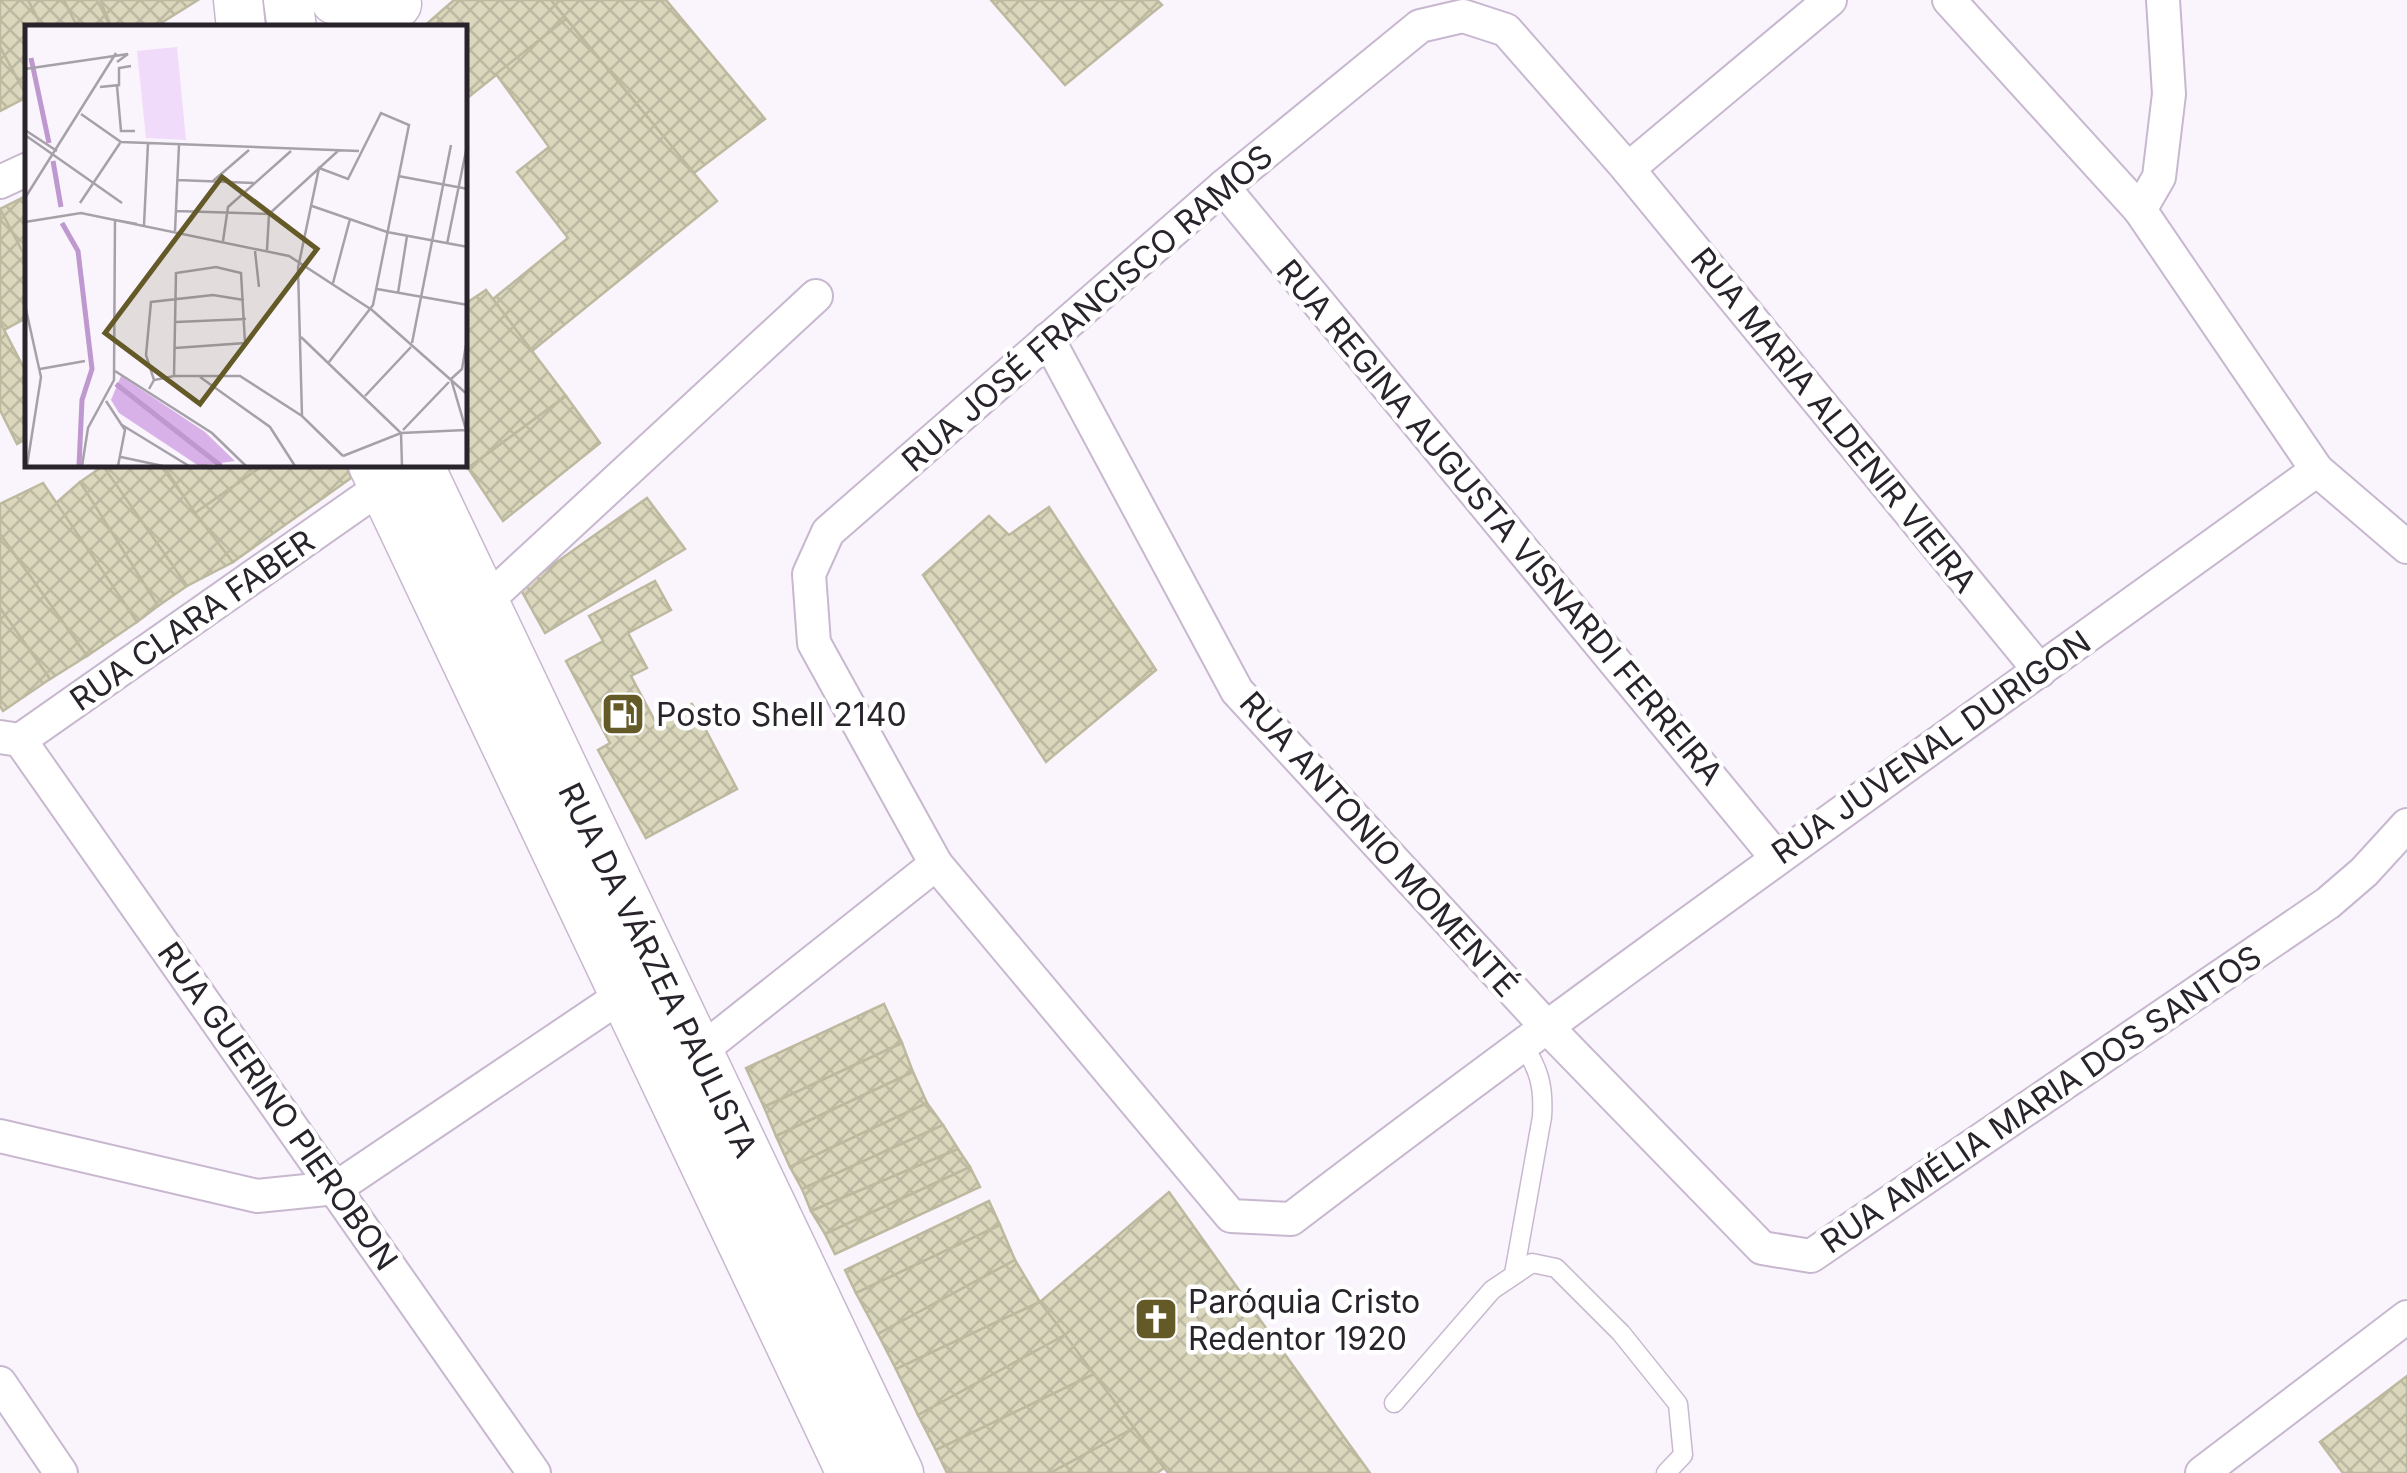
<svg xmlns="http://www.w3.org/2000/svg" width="2407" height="1473" viewBox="0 0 2407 1473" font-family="Inter,sans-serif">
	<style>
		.building { fill: url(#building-cross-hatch); stroke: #bdb99f; stroke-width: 2.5 }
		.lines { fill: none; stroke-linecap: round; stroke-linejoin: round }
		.service-casing { stroke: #c8b8cf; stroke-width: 21 }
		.minor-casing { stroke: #c8b8cf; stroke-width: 36 }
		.secondary-casing { stroke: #c8b8cf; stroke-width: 51 }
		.service { stroke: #fff; stroke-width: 18 }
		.minor { stroke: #fff; stroke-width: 32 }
		.secondary { stroke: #fff; stroke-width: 48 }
		.labels { text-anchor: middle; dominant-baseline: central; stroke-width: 9; stroke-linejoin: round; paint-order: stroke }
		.street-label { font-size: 32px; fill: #29232c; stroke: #fff }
		.poi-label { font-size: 32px; fill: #29232c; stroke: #fff; text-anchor: start }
		.inset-river { fill: none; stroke: #be98ce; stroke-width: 5 }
		.inset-road { fill: none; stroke: #a6a0a9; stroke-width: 2.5 }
		.view { fill: #645a27; fill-opacity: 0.15; stroke: #645a27; stroke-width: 5 }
		.inset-edge { fill: none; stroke: #29232c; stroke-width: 5 }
	</style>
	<defs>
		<pattern id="building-cross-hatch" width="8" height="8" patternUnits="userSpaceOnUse" patternTransform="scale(2.5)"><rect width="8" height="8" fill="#dbd7bc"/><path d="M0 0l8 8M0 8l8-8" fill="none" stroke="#bcb8a2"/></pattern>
	</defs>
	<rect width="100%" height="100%" fill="#faf4fd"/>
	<g class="building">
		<polygon points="0,0 28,0 43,28 28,28 28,99 0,47"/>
		<polygon points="28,0 64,0 78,28 43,28"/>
		<polygon points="64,0 97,0 111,28 78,28"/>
		<polygon points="100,0 198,0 153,28 112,28"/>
		<polygon points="454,0 551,0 566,19 465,100 465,28 422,28"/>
		<polygon points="551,0 666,0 765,119 694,173"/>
		<polygon points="991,0 1157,0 1162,5 1065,85"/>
		<polygon points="566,19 717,201 532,351 493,299 568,238 517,172 549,147 496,74"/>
		<polygon points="0,47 27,97 0,111"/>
		<polygon points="28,195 28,260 27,261 0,209"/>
		<polygon points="0,209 28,262 28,317 4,330 0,322"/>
		<polygon points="486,290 566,396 468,468 465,304"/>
		<polygon points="0,322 28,376 28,438 17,444 0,410"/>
		<polygon points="566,396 600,443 503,521 468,468"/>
		<polygon points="102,465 160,465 233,562 187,586"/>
		<polygon points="163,465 264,465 195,513"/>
		<polygon points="264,465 346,465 351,478 233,562 195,513"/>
		<polygon points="103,466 187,586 158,606 80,482"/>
		<polygon points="80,482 158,606 137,622 56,503"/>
		<polygon points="43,483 137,622 87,656 0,534 0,504"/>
		<polygon points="647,498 685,549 545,633 520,588"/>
		<polygon points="1049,507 1156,670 1046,762 923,575 989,516 1009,535"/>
		<polygon points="0,534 87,656 50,679 0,608"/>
		<polygon points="655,581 671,610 628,633 647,668 631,676 656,723 692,704 737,789 646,838 598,750 610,743 566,661 603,641 589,616"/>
		<polygon points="0,608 50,679 3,711 0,706"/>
		<polygon points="884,1004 902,1043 764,1107 746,1068"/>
		<polygon points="902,1043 913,1072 776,1136 764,1107"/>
		<polygon points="913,1072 927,1103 790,1167 776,1136"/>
		<polygon points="927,1103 943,1125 802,1189 790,1167"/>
		<polygon points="943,1125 958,1149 811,1211 802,1189"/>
		<polygon points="958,1149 970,1167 825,1234 811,1211"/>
		<polygon points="970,1167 980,1187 835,1254 825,1234"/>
		<polygon points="1169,1192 1341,1433 1370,1473 1168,1473 1040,1302"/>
		<polygon points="989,1201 1000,1225 856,1293 845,1270"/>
		<polygon points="1000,1225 1015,1260 878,1334 856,1293"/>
		<polygon points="1015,1260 1040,1302 896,1369 878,1334"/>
		<polygon points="1040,1302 1065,1335 918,1415 896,1369"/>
		<polygon points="1065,1335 1094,1374 936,1450 918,1415"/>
		<polygon points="1094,1374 1134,1428 1050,1473 947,1473 936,1450"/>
		<polygon points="2407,1376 2407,1473 2343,1473 2320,1442"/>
		<polygon points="1134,1428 1164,1468 1157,1473 1050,1473"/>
	</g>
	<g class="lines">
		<defs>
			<g id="service">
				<path d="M 1514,1274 L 1542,1117 C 1544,1086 1539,1069 1522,1043"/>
				<polyline points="1394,1403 1492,1290 1532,1263 1556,1268 1621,1333 1678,1404 1683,1455 1666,1473"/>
			</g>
			<g id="minor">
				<polyline points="1949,0 2140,210 2317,470 2407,547"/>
				<polyline points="1628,169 1830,0"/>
				<polyline points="0,182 28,169"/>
				<polyline points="1223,187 1776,857"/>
				<polyline points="2140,210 2159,177 2169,94 2163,0"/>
				<polyline points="1048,339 1237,691 1546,1026 1762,1248 1811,1256 2328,903 2364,872 2407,825"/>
				<polyline points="483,604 816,296"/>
				<path d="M 2040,671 L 1628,169 L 1506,30 L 1463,16 L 1420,26 L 1223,187 L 828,532 L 809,574 L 814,643 L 936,864 L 1231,1216 L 1291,1219 C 1627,962 1974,719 2317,470"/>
				<polyline points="0,737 20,740 381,487"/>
				<polyline points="20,740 534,1473"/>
				<polyline points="698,1053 936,864"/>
				<polyline points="0,1136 257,1196 336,1188 624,994"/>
				<polyline points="0,1383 61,1473"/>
				<polyline points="2202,1473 2407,1317"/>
			</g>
			<g id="secondary">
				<polyline points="238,0 241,28"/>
				<polyline points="288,0 292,28"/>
				<polyline points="335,0 353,6 397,4"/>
				<polyline points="373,465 851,1473"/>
				<polyline points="419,465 899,1473"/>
			</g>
		</defs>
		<use href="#service" class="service-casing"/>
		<use href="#minor" class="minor-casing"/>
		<use href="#secondary" class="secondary-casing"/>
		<use href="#service" class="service"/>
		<use href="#minor" class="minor"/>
		<use href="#secondary" class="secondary"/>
	</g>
	<defs>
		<symbol id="fuel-square" viewBox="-11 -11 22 22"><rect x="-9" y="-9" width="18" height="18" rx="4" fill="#645a27" stroke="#fff"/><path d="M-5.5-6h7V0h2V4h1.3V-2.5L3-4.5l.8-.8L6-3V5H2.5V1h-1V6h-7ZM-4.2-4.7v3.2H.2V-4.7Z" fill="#fff"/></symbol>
		<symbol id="church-square" viewBox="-11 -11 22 22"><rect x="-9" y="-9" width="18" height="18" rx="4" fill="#645a27" stroke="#fff"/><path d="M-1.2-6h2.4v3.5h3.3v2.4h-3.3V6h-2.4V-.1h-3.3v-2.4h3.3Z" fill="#fff"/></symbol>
	</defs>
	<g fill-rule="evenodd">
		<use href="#fuel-square" x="598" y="689" width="50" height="50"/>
		<use href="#church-square" x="1131" y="1294" width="50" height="50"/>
	</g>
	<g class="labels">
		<g class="street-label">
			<text transform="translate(1087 308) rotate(-41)">RUA JOSÉ FRANCISCO RAMOS</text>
			<text transform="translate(1834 420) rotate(51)">RUA MARIA ALDENIR VIEIRA</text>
			<text transform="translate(1500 522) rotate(50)">RUA REGINA AUGUSTA VISNARDI FERREIRA</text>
			<text transform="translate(192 620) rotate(-35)">RUA CLARA FABER</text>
			<text transform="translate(1931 747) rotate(-35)">RUA JUVENAL DURIGON</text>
			<text transform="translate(1379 844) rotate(48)">RUA ANTONIO MOMENTÉ</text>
			<text transform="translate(658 970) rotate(64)">RUA DA VÁRZEA PAULISTA</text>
			<text transform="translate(2041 1099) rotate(-34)">RUA AMÉLIA MARIA DOS SANTOS</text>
			<text transform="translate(278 1106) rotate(55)">RUA GUERINO PIEROBON</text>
		</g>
		<g class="poi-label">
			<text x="656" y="714">Posto Shell 2140</text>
			<text x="1188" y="1301">Paróquia Cristo<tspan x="1188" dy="37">Redentor 1920</tspan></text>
		</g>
	</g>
	<g transform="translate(25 25)">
		<rect width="442" height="442" fill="#faf4fd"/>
		<path d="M 96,351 L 180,407 L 210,436 L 174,441 L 94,388 L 86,375 Z" fill="#d8b1e8"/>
		<path d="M 152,22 L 161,115 L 121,113 L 112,26 Z" fill="#f0dbfa"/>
		<path class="inset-river" d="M 6,33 L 24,118M 28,136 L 36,182M 37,198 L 53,226 L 67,344 L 57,375 L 54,441M 91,359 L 196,441"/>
		<path class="inset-road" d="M 0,44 L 103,29 L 92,37M 92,61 L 96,106 L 110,106M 75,62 L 94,60 L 94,43 L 106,41M 56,89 L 96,117 L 334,126M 0,105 L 32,126M 0,110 L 97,178M 373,151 L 443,164M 152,155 L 229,158M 188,156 L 224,125M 0,173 L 91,28M 55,178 L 95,118M 287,181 L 362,207 L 443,222M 151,186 L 244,189M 0,197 L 56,188 L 264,231 L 347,285 L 443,370M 119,200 L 123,118M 150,206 L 154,120M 198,216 L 203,182 L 266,126M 422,219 L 441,126M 242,225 L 244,189 L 314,125M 230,226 L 234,262M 308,258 L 325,194M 352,264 L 443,280M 373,268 L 382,211M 0,280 L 16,352 L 2,441M 151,297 L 221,294M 276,312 L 376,408 L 377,441M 387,318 L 426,120M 15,344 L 60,336M 90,346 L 187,408 L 221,441M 149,351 L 151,248 L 191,242 L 216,248 L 220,318 L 150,323M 175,352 L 245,402 L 270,441M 129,355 L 121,330 L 126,277 L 188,270 L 219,275M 124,364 L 129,355 L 149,351 L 215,351 L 277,391 L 318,431M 340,371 L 386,322M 81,376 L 100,405 L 93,441M 277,391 L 273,243 L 294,143 L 323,154 L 356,88 L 384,100 L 348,280 L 304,337M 97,400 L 164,441M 378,405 L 424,357M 318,431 L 376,408 L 441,405M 96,432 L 138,441M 57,441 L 63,403 L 89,355 L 90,195 L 112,199M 441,441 L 441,405 L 426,354 L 437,344 L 443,308"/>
		<path class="view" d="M 197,152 L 292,224 L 175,379 L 80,308 Z"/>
		<rect width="442" height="442" class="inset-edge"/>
	</g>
</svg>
